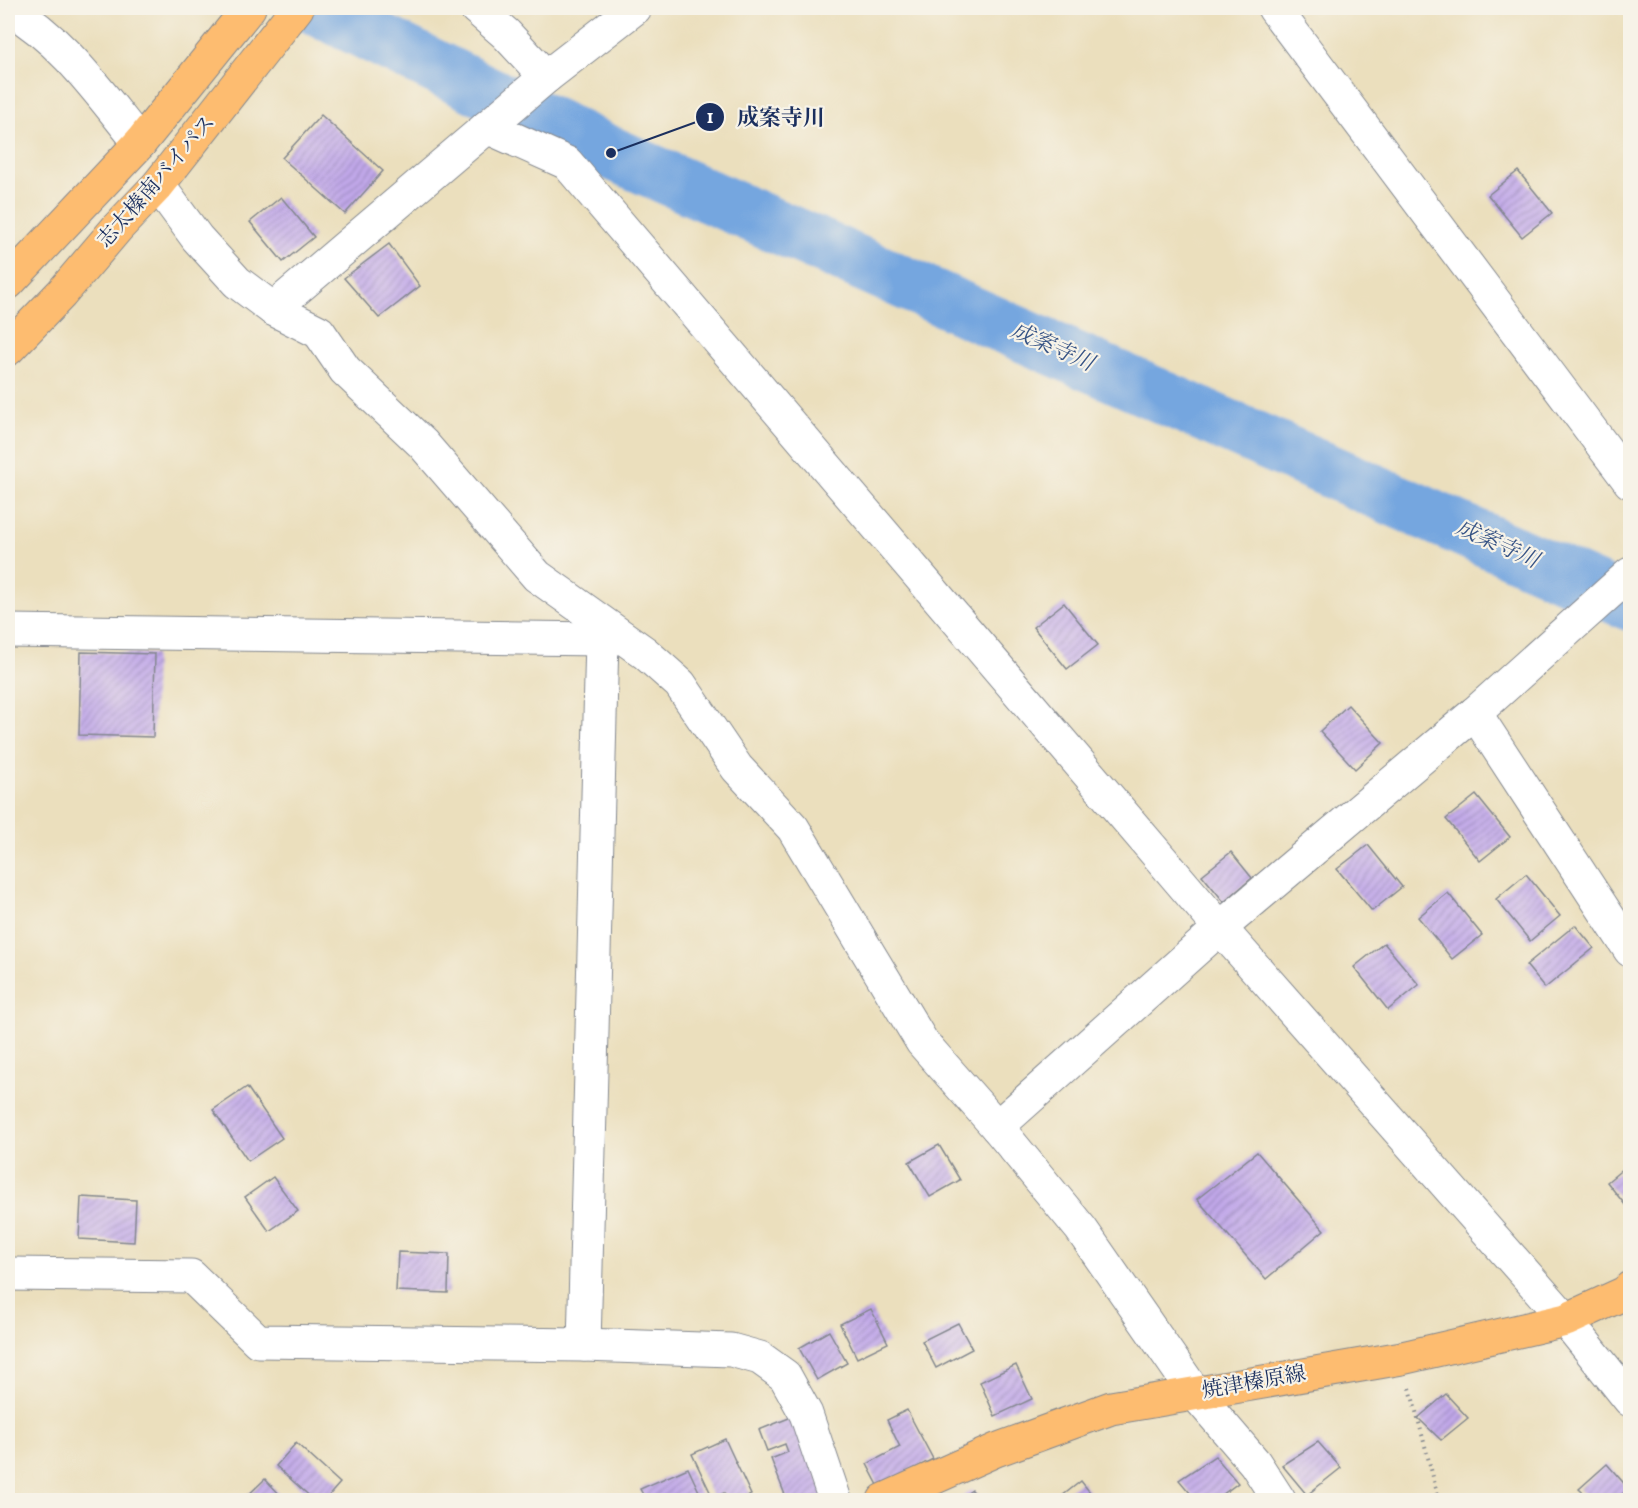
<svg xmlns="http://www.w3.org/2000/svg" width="1638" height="1508" viewBox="0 0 1638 1508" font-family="Vollkorn,'Noto Serif JP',serif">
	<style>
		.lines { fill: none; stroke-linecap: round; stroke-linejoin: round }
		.river { stroke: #74a6df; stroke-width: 54 }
		.building { fill: url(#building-hatch) }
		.minor-casing { stroke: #83878e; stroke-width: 35 }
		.major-casing { stroke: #83878e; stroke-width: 35 }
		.highway-casing { stroke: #83878e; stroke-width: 35 }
		.path { stroke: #83878e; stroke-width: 4; stroke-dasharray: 1.5 4.5; stroke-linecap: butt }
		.minor { stroke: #fff; stroke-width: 33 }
		.major { stroke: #fdbc6f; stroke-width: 33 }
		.highway { stroke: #fdbc6f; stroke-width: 33 }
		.labels { text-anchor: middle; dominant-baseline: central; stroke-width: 4.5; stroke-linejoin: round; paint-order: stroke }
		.street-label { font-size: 21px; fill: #1b2f5e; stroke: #f7f3e8 }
		.water-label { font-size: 22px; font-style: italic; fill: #365385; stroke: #f7f3e8 }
		.leader { fill: none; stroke: #1b2f5e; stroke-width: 2 }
		.callout-dot { fill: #1b2f5e; stroke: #f7f3e8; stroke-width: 2 }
		.mark-label { font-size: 18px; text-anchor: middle; font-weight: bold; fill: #fff }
		.callout-label { font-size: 22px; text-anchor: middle; font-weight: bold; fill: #1b2f5e; stroke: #f7f3e8; stroke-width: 4.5; stroke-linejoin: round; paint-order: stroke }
	</style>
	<defs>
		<pattern id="building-hatch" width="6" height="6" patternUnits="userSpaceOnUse" patternTransform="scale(1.5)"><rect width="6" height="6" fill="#c1a8e9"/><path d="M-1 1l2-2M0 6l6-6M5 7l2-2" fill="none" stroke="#9c89c0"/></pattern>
	</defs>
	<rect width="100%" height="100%" fill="#f7f3e8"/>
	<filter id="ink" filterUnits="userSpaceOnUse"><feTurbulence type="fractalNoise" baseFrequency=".0167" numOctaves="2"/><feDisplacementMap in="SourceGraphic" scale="12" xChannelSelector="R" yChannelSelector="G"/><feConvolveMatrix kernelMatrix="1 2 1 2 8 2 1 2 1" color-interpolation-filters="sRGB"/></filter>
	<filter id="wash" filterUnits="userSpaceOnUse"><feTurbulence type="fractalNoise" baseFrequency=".008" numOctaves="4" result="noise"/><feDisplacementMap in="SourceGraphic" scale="24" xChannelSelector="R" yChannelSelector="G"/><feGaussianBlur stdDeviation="1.35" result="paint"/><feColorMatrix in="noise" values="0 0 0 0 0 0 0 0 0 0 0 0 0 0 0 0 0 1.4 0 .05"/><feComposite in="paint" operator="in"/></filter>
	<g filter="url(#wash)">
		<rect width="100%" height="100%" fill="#ebdfbd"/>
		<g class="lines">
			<polyline class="river" points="315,8 611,153 1630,604"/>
		</g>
		<g id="blocks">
			<g class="building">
				<polygon points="321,115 383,171 345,214 282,158"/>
				<polygon points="1518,171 1552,213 1522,237 1488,195"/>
				<polygon points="281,197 314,237 283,262 250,222"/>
				<polygon points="389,244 420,286 379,318 344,278"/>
				<polygon points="1064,603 1098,645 1067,669 1033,627"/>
				<polygon points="81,652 155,654 153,737 79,735"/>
				<polygon points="1348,705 1383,743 1355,769 1320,731"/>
				<polygon points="1476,795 1510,837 1480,861 1446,819"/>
				<polygon points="1368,845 1402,887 1372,911 1337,869"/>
				<polygon points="1231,852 1252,878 1224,902 1202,875"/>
				<polygon points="1526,874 1560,916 1530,941 1496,899"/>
				<polygon points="1448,893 1482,935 1452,959 1418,917"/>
				<polygon points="1575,925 1594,948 1545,988 1526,965"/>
				<polygon points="1384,943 1419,985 1388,1010 1354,967"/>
				<polygon points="247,1087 282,1138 248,1161 213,1110"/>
				<polygon points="939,1145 960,1180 930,1197 909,1162"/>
				<polygon points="1257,1152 1324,1230 1266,1279 1197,1199"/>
				<polygon points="1630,1163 1630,1211 1607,1182"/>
				<polygon points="273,1177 298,1211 269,1231 245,1197"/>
				<polygon points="81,1197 136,1200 134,1242 79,1239"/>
				<polygon points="398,1252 449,1254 448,1293 396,1291"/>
				<polygon points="871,1309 888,1343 857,1358 840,1324"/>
				<polygon points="958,1323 972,1349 936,1368 922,1341"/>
				<polygon points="829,1331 847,1363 817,1380 799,1348"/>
				<polygon points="1016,1365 1032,1399 995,1416 980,1382"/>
				<polygon points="1446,1394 1468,1418 1441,1440 1418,1418"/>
				<polygon points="907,1410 933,1459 879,1487 867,1464 900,1447 887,1420"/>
				<polygon points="794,1416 825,1497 817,1500 787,1500 771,1459 788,1452 785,1444 767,1451 759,1430"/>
				<polygon points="725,1439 751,1495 745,1498 747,1500 727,1500 724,1493 713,1498 692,1454"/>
				<polygon points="1318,1442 1341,1468 1307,1495 1282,1465"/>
				<polygon points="296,1443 340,1483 325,1500 314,1500 276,1466"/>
				<polygon points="1215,1456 1238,1483 1215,1500 1196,1500 1179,1480"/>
				<polygon points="1607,1464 1629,1489 1614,1500 1591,1500 1579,1489"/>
				<polygon points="688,1468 703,1500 646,1500 640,1489"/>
				<polygon points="265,1479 285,1500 243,1500"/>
				<polygon points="1081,1481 1096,1500 1057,1500"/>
				<polygon points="972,1490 981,1500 958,1500"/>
			</g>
		</g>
	</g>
	<g filter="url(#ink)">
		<use href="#blocks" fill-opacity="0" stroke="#83878e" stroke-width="1.5"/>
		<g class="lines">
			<defs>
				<g id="minor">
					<path d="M 8,8 C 63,40 100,94 140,143"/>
					<polyline points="476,8 506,34 546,77"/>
					<polyline points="1274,8 1630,482"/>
					<polyline points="487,127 567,163 1220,928 1566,1320 1630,1400"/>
					<polyline points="158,185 197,238 237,282 273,309 319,332 345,370 423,444 537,576 645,653 680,684 737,768 793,828 922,1042 997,1127 1081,1229 1195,1393 1255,1463 1279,1500"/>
					<polyline points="273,309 546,77 635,8"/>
					<polyline points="8,631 602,639 603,624"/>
					<polyline points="1475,713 1630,950"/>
					<polyline points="997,1127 1220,928 1475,713 1630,574"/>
					<polyline points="8,1274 191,1276 258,1341 584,1345 731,1350 760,1358 785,1376 806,1414 835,1500"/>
					<polyline points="584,1345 602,639"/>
				</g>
				<polyline id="major" points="884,1500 996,1450 1111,1408 1402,1358 1566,1320 1625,1293 1630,1288"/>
				<g id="highway">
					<polyline points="8,283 140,143 249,8"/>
					<polyline points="8,349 61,294 118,227 158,185 297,8"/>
				</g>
			</defs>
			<use href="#minor" class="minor-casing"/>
			<use href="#major" class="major-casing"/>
			<use href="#highway" class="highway-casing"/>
			<polyline class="path" points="1410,1388 1439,1500"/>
			<use href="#minor" class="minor"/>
			<use href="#major" class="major"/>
			<use href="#highway" class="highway"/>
		</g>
	</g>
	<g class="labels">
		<g class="street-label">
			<text transform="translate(157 182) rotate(-49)">志太榛南バイパス</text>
			<text transform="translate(1254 1383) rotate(-10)">焼津榛原線</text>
		</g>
		<g class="water-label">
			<text transform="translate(1052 348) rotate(24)">成案寺川</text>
			<text transform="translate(1497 545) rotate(24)">成案寺川</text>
		</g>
	</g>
	<path class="leader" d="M611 153L710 117"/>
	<g class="callout-dot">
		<circle cx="611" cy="153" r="6"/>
		<circle cx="710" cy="117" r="15"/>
	</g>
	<g class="mark-label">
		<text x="710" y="123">1</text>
	</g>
	<g class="callout-label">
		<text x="781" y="125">成案寺川</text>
	</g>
	<rect width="1638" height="1508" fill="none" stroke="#f7f3e8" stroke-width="30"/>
</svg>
